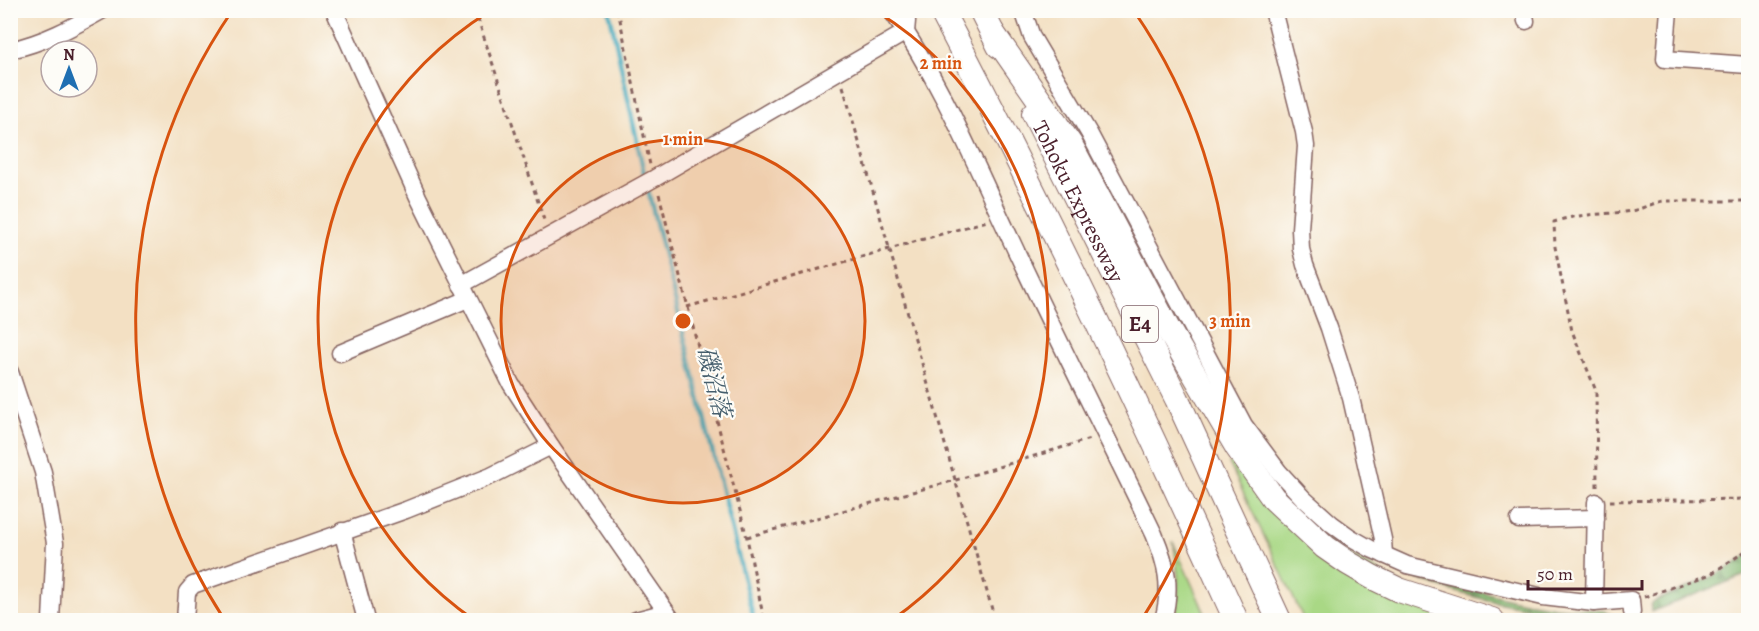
<svg xmlns="http://www.w3.org/2000/svg" width="1759" height="631" viewBox="0 0 1759 631" font-family="Alegreya,'Noto Serif JP',serif">
	<style>
		.grass { fill: #a9d885; stroke: #7a7c58; stroke-width: 1.5 }
		.forest { fill: url(#forest-firs); stroke: #686c4e; stroke-width: 1.5 }
		.lines { fill: none; stroke-linecap: round; stroke-linejoin: round }
		.stream { stroke: #3faabe; stroke-width: 4.5 }
		.minor-casing { stroke: #856360; stroke-width: 19 }
		.highway-casing { stroke: #856360; stroke-width: 26 }
		.path { stroke: #856360; stroke-width: 3; stroke-dasharray: 4.5 4.5; stroke-linecap: butt }
		.minor { stroke: #fff; stroke-width: 16 }
		.highway { stroke: #fff; stroke-width: 24 }
		.ring { fill: none; stroke: #d8530f; stroke-width: 3 }
		.labels { text-anchor: middle; dominant-baseline: central; stroke-width: 4.5; stroke-linejoin: round; paint-order: stroke }
		.shield { fill: #fdfcf7; stroke: #806168; stroke-width: 1.5 }
		.shield-label { font-size: 21px; font-weight: bold; fill: #4a1f2b }
		.street-label { font-size: 22px; fill: #4a1f2b; stroke: #fdfcf7 }
		.water-label { font-size: 24px; font-style: italic; fill: #455e6d; stroke: #fdfcf7 }
		.centre { fill: #d8530f; stroke: #fdfcf7; stroke-width: 3 }
		.ring-label { font-size: 18px; text-anchor: middle; font-weight: bold; fill: #d8530f; stroke: #fdfcf7; stroke-width: 4.5; stroke-linejoin: round; paint-order: stroke }
	</style>
	<defs>
		<pattern id="forest-firs" width="22" height="20" patternUnits="userSpaceOnUse" patternTransform="scale(1.5)"><rect width="22" height="20" fill="#86b872"/><path d="M5 1l3.5 6h-7zM16 11l3.5 6h-7z" fill="#70955e"/></pattern>
	</defs>
	<rect width="100%" height="100%" fill="#fdfcf7"/>
	<filter id="ink" filterUnits="userSpaceOnUse"><feTurbulence type="fractalNoise" baseFrequency=".0167" numOctaves="2"/><feDisplacementMap in="SourceGraphic" scale="12" xChannelSelector="R" yChannelSelector="G"/><feConvolveMatrix kernelMatrix="1 2 1 2 8 2 1 2 1" color-interpolation-filters="sRGB"/></filter>
	<filter id="wash" filterUnits="userSpaceOnUse"><feTurbulence type="fractalNoise" baseFrequency=".008" numOctaves="4" result="noise"/><feDisplacementMap in="SourceGraphic" scale="24" xChannelSelector="R" yChannelSelector="G"/><feGaussianBlur stdDeviation="1.35" result="paint"/><feColorMatrix in="noise" values="0 0 0 0 0 0 0 0 0 0 0 0 0 0 0 0 0 1.4 0 .05"/><feComposite in="paint" operator="in"/></filter>
	<g filter="url(#wash)">
		<rect width="100%" height="100%" fill="#f3e0c3"/>
		<g class="grass">
			<polygon points="1234,462 1272,509 1463,620 1304,620 1229,463"/>
			<path d="M 1173,542 L 1208,620 L 1175,620 C 1180,591 1179,571 1173,542 Z"/>
		</g>
		<g class="forest">
			<path d="M 1748,555 L 1748,574 L 1651,612 L 1651,605 L 1657,600 C 1688,588 1721,575 1748,555 Z"/>
			<path d="M 1378,561 L 1437,580 L 1514,600 L 1555,607 L 1604,611 L 1614,616 C 1533,613 1451,598 1378,561 Z"/>
		</g>
		<g class="lines">
			<g class="stream">
				<polyline points="609,10 645,178"/>
				<polyline points="647,186 754,620"/>
			</g>
		</g>
	</g>
	<g filter="url(#ink)">
		<g class="lines">
			<defs>
				<g id="minor">
					<polyline points="334,10 418,197 511,384 551,446 672,620"/>
					<path d="M 891,10 C 941,81 974,162 1011,240 C 1057,339 1107,436 1154,534 C 1167,565 1172,587 1163,620"/>
					<polyline points="1023,10 1032,37 1089,133 1244,425 1279,472 1303,498 1332,524 1350,537 1371,549 1407,565 1543,597 1594,603 1631,600 1632,612"/>
					<polyline points="1273,10 1304,132 1306,146 1300,229 1301,249 1305,265 1329,328 1351,398 1383,539 1384,555"/>
					<polyline points="1524,10 1526,21"/>
					<polyline points="1669,10 1665,59 1748,65"/>
					<path d="M 10,50 C 43,43 73,27 103,10"/>
					<polyline points="461,285 655,178 906,32 907,21 905,10"/>
					<polyline points="340,353 468,299"/>
					<polyline points="10,372 43,472 55,543 51,620"/>
					<polyline points="1519,520 1596,518"/>
					<polyline points="342,531 366,620"/>
					<polyline points="1594,603 1596,502"/>
					<polyline points="185,620 187,592 193,585 406,510 491,476 551,446"/>
					<polyline points="636,620 666,612"/>
				</g>
				<g id="highway">
					<path d="M 941,10 C 1046,211 1143,415 1236,620"/>
					<polyline points="981,10 999,46"/>
					<polyline points="992,32 1070,144 1168,329 1237,447 1273,498 1325,547 1348,563 1372,577 1399,590 1492,620"/>
					<path id="s1" d="M 1034,114 L 1177,399 L 1279,620"/>
				</g>
			</defs>
			<use href="#minor" class="minor-casing"/>
			<use href="#highway" class="highway-casing"/>
			<g class="path">
				<polyline points="475,10 545,223"/>
				<polyline points="618,10 650,165"/>
				<polyline points="843,86 995,620"/>
				<polyline points="659,194 747,538 764,620"/>
				<polyline points="687,307 987,221"/>
				<path d="M 1597,487 L 1596,391 L 1572,331 L 1555,247 L 1554,222 C 1579,213 1605,215 1631,211 C 1643,209 1652,203 1663,201 L 1748,201"/>
				<polyline points="1610,501 1748,499"/>
				<polyline points="747,537 956,480 1090,439"/>
				<polyline points="1644,597 1711,574 1747,550 1748,546"/>
			</g>
			<use href="#minor" class="minor"/>
			<use href="#highway" class="highway"/>
		</g>
	</g>
	<circle cx="683" cy="321" r="182" fill="#d8530f" fill-opacity=".12"/>
	<g class="ring">
		<circle cx="683" cy="321" r="182"/>
		<path d="M474 620A365 365 0 0 1 490 11M876 11A365 365 0 0 1 892 620"/>
		<path d="M224 619A547 547 0 0 1 232 11M1134 11A547 547 0 0 1 1142 619"/>
	</g>
	<g class="labels">
		<rect class="shield" x="1122" y="306" width="36" height="36" rx="4.5"/>
		<g class="shield-label">
			<text x="1140" y="324">E4</text>
		</g>
		<g class="street-label">
			<text stroke="none"><textPath href="#s1" startOffset="98">Tohoku Expressway</textPath></text>
		</g>
		<g class="water-label">
			<text transform="translate(714 382) rotate(76)">磯沼落</text>
		</g>
	</g>
	<circle cx="683" cy="321" r="9" class="centre"/>
	<g class="ring-label">
		<text x="941" y="69">2 min</text>
		<text x="683" y="145">1 min</text>
		<text x="1230" y="327">3 min</text>
	</g>
	<rect width="1759" height="631" fill="none" stroke="#fdfcf7" stroke-width="36"/>
	<g transform="translate(69 69)"><circle r="28" fill="#fdfcf7" stroke="#b5a4a5" stroke-width="1.5"/>
	<path d="M0-4.5L10 22L0 15L-10 22Z" fill="#1f6fb2"/>
	<text y="-9" font-size="16" font-weight="bold" text-anchor="middle" fill="#4a1f2b">N</text>
	</g>
	<path d="M1528 580v9h114v-9" fill="none" stroke="#4a1f2b" stroke-width="3"/>
	<text x="1537" y="580" font-size="18" fill="#4a1f2b" stroke="#fdfcf7" stroke-width="4.5" paint-order="stroke">50 m</text>
</svg>
